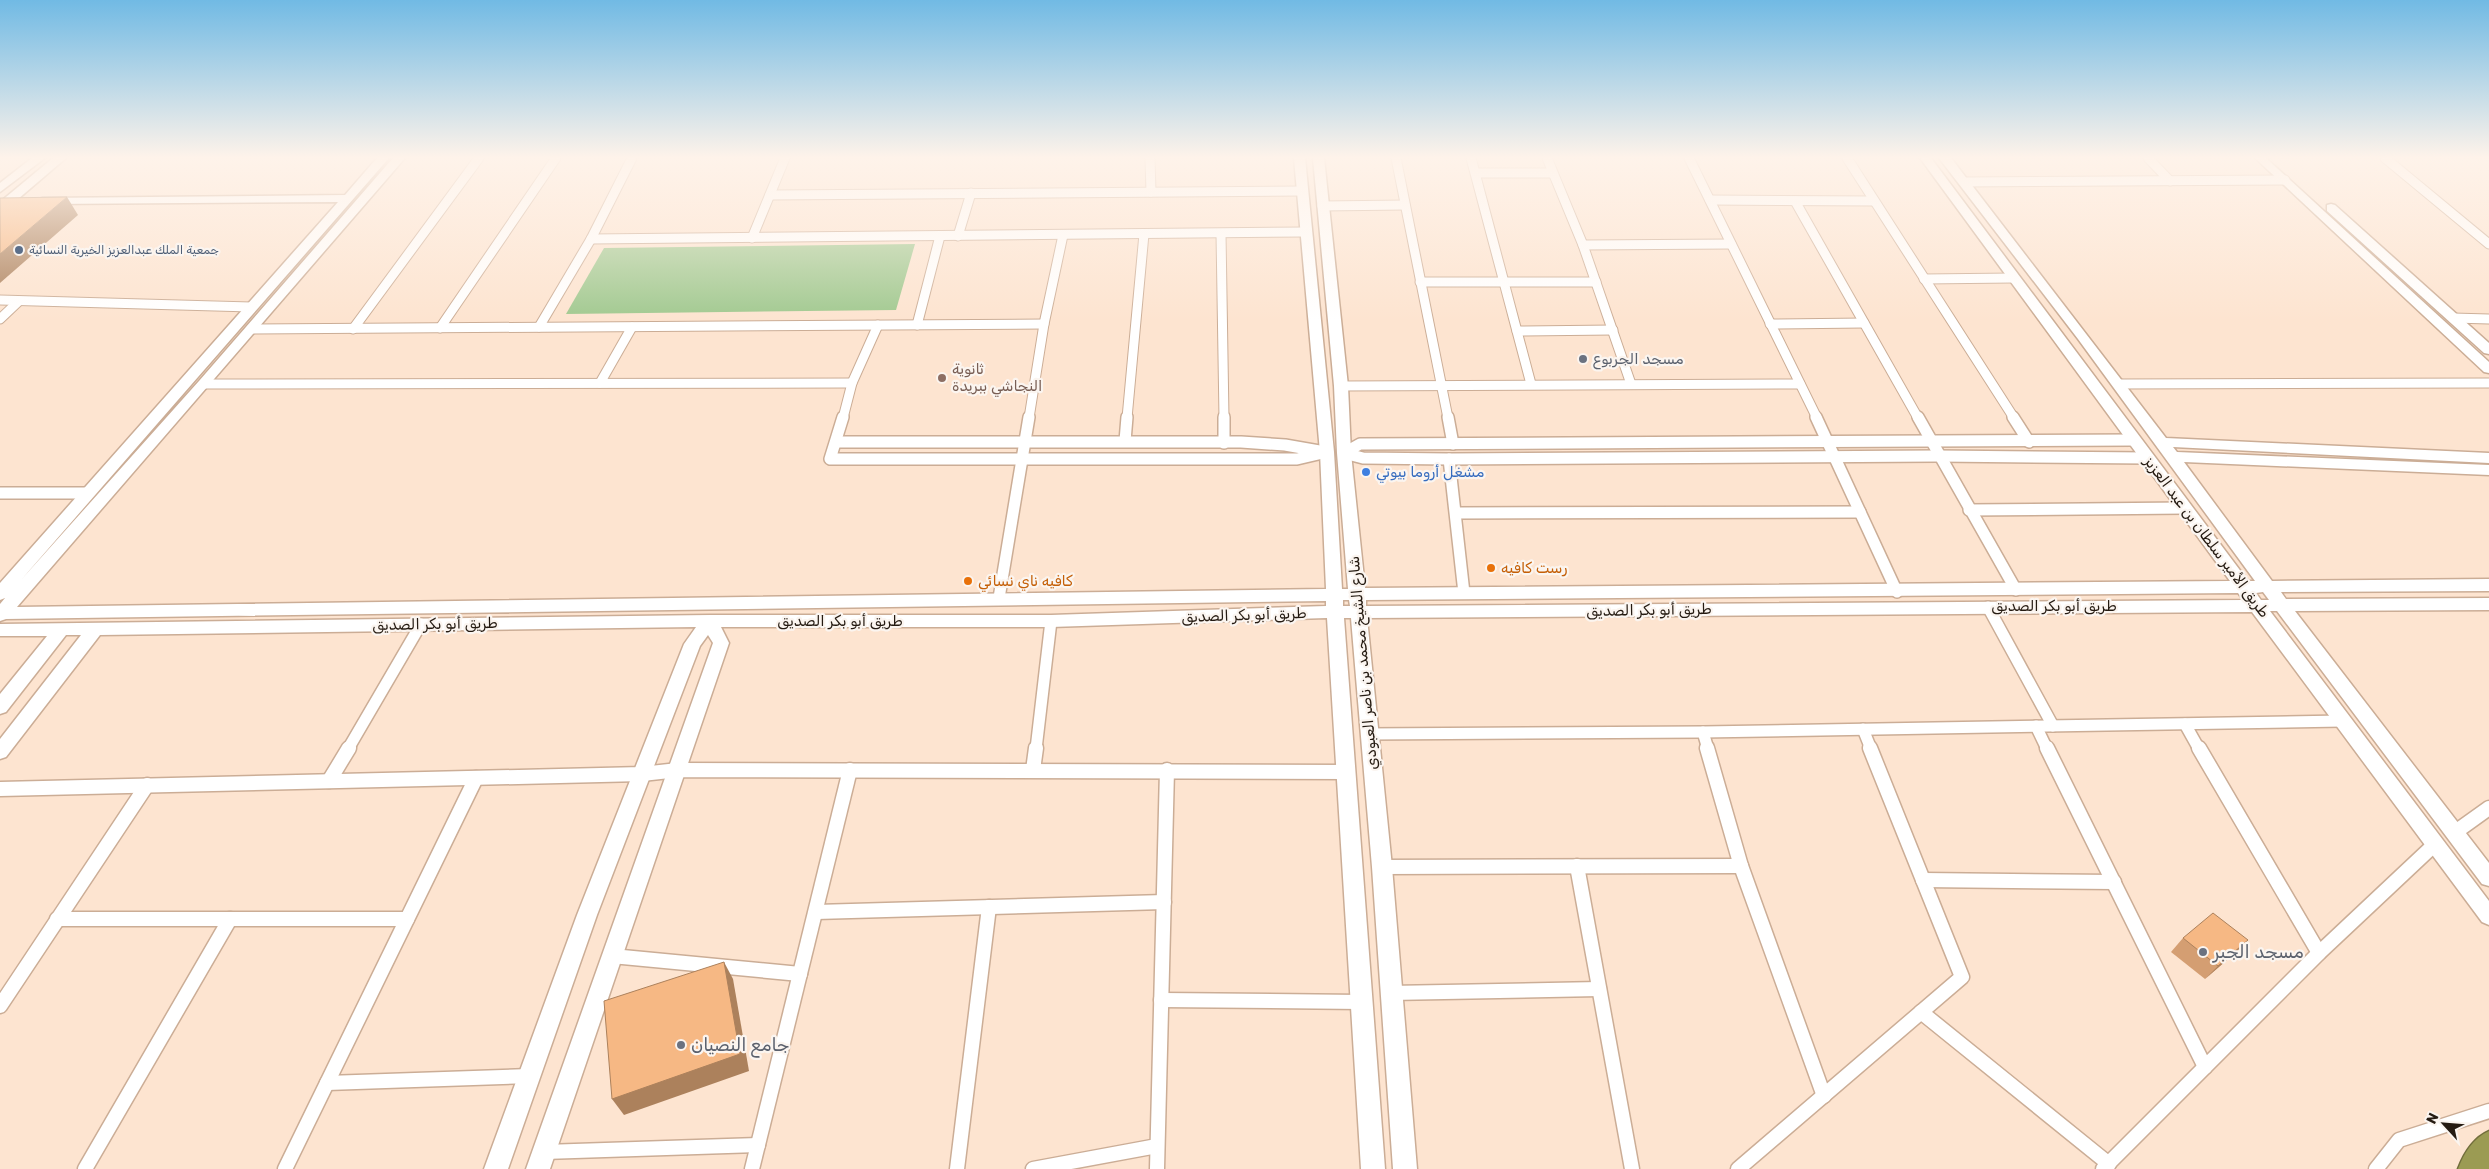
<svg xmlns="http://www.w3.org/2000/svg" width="2489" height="1169" viewBox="0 0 2489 1169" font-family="Rubik,'Noto Naskh Arabic',sans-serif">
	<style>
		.green { fill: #a1c990 }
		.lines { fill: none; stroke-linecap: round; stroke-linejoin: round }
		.street-far2-casing { stroke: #cbad96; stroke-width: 11 }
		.street-far1-casing { stroke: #cbad96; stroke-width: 14 }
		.street-casing { stroke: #cbad96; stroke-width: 17 }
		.secondary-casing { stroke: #cbad96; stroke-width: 3 }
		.highway-casing { stroke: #726e3c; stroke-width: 3 }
		.street-far2 { stroke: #fff; stroke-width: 9 }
		.street-far1 { stroke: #fff; stroke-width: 11 }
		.street { stroke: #fff; stroke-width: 14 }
		.secondary { fill: #fff; fill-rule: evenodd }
		.highway { fill: #9b9b53; fill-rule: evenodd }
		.wall { fill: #d49e72 }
		.shaded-wall { fill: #ac815c }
		.building { fill: #f6b884; stroke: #ac815c }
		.service-dot { fill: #5c6f8a; stroke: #fbf5f0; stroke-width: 2 }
		.worship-dot { fill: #6b7280; stroke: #fbf5f0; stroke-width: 2 }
		.education-dot { fill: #8d6e63; stroke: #fbf5f0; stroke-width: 2 }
		.shop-dot { fill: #3f7fe0; stroke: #fbf5f0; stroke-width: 2 }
		.food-dot { fill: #e8710a; stroke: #fbf5f0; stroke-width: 2 }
		.labels { text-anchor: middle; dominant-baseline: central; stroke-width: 4.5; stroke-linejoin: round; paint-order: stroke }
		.far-service-label { font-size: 12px; fill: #4e5e75; stroke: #fbf5f0; text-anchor: start }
		.worship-label { font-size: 15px; fill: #5b616d; stroke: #fbf5f0; text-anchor: start }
		.education-label { font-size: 15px; fill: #785e54; stroke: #fbf5f0; text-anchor: start }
		.shop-label { font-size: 15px; fill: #366cbe; stroke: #fbf5f0; text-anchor: start }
		.street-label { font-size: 15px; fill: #251b12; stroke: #fbf5f0 }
		.food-label { font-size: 15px; fill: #c56008; stroke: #fbf5f0; text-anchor: start }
		.near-worship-label { font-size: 18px; fill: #5b616d; stroke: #fbf5f0; text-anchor: start }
	</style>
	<rect width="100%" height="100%" fill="#fde4d0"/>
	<polygon class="green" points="915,244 896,310 566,314 604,248"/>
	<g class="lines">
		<defs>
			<g id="street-far2">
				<polyline points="1150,158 1151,192"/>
				<polyline points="1396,158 1448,418"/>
				<polyline points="1471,158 1531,384"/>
				<polyline points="1547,158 1583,245 1631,384"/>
				<polyline points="1689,158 1817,418"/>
				<polyline points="1847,158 2014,418"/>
				<polyline points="2148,158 2170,181"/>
				<polyline points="2385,158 2489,244"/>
				<polyline points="1476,173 1552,173"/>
				<polyline points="1964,182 2285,180"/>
				<polyline points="770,195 1301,191"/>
				<polyline points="1710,200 1874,201"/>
				<polyline points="1795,201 1918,418"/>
				<polyline points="1322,206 1405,205"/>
				<polyline points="1221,234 1224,418"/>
				<polyline points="958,236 971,193"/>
				<polyline points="752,238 785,158"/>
				<polyline points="591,239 1304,232"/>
				<polyline points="1583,245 1731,244"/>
				<polyline points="1924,279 2013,278"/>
				<polyline points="1420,282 1596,282"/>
				<polyline points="0,300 251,307"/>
				<polyline points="2453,318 2489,319"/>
				<polyline points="0,319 19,301"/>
				<polyline points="1770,324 1864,323"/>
				<polyline points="917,325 940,236"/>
				<polyline points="539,327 591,239 632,158"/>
				<polyline points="440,328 556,158"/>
				<polyline points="251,329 1044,324"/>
				<polyline points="353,329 479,158"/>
				<polyline points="1517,331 1613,330"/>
				<polyline points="600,383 632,327"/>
				<polyline points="204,384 852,383"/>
				<polyline points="2118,384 2489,383"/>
				<polyline points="1341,386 1800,384"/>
				<polyline points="843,418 852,383 878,325"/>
				<polyline points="1029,418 1044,324 1063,235"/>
				<polyline points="1127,418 1144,234"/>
			</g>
			<g id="street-far1">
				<polyline points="843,417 830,459 1297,459 1327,452"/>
				<polyline points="1224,417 1224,443"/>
				<polyline points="1448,417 1453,444"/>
				<polyline points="1816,417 1897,592"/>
				<polyline points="1918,417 2016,590"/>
				<polyline points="2013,417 2029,442"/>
				<polyline points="1125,441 1127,417"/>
				<polyline points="837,442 1241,442 1285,445 1325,452"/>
				<polyline points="1344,453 1363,458 1449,459 1938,456 2147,458"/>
				<polyline points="1344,453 1360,444 2134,440"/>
				<polyline points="1449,459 1464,593"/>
				<polyline points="0,493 87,493"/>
				<polyline points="1969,510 2185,508"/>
				<polyline points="1456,513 1860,512"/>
				<polyline points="999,598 1029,417"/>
				<polyline points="1988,607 2053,726"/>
				<polyline points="2185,724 2199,749"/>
				<polyline points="2036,726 2047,749"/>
				<polyline points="1863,729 1871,749"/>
				<polyline points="1703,732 1708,749"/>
				<polyline points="1368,734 1703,732 2342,721"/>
				<polyline points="348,749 421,624"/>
				<polyline points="1036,749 1051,621"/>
			</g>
			<g id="street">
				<polyline points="1707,748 1741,866 1824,1096"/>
				<polyline points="2047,748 2205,1067"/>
				<polyline points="2199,748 2319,953"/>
				<polyline points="1033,770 1036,748"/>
				<polyline points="329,781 349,748"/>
				<polyline points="0,789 642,774 678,770 1347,772"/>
				<polyline points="2454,833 2489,808"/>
				<polyline points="1577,866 1632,1169"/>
				<polyline points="1382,867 1741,866"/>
				<polyline points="1923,880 2114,882"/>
				<polyline points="816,912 1164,902"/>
				<polyline points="57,919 407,919"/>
				<polyline points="612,956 800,974"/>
				<polyline points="1390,993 1599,989"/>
				<polyline points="1161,1000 1362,1002"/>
				<polyline points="0,1006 147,785"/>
				<polyline points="1921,1012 2109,1164"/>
				<polyline points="327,1083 529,1076"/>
				<polyline points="544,1152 758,1145"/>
				<polyline points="85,1169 230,919"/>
				<polyline points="285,1169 476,778"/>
				<polyline points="752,1169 850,770"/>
				<polyline points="957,1169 989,907"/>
				<polyline points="1033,1169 1157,1146"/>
				<polyline points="1157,1169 1167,770"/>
				<polyline points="1738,1169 1962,977 1870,748"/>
				<polyline points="2103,1169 2319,953 2434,845"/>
				<polyline points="2376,1169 2399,1140 2489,1111"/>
			</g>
			<g id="secondary">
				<polygon points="32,158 45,158 0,192 0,183"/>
				<polygon points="53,158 66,158 4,211 0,212 0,202"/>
				<path d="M 377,158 L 389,158 L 21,580 L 199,381 L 393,158 L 405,158 L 17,607 L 1326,589 L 1320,452 L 1294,158 L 1305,158 L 1334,452 L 1342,589 L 1348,589 L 1337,453 L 1334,386 L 1313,158 L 1324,158 L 1348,386 L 1351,453 L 1365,588 L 2230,581 L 1920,158 L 1931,158 L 2248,581 L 2255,581 L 2078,339 L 1939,158 L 1951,158 L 2166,438 L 2489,453 L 2489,463 L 2173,447 L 2177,452 L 2489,465 L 2489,475 L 2184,462 L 2272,581 L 2489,579 L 2489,591 L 2281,592 L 2286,599 L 2489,598 L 2489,610 L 2295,611 L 2489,863 L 2489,886 L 2482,884 L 2277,611 L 2270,611 L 2489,901 L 2489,925 L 2482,922 L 2252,612 L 1367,618 L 1392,867 L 1417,1169 L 1393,1169 L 1372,867 L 1351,618 L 1344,618 L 1385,1169 L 1361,1169 L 1327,618 L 1051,627 L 721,627 L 729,643 L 550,1169 L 526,1169 L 713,643 L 708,635 L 700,646 L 597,915 L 508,1169 L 484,1169 L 577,915 L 684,644 L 696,627 L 100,635 L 6,757 L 0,759 L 0,739 L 81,635 L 66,635 L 6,712 L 0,714 L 0,694 L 47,636 L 0,636 L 0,624 L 710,615 L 1051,615 L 1326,606 L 1326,601 L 6,619 L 0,621 L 0,604 L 5,598 L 0,600 L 0,583 L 338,202 L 46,204 L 40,200 L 42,198 L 345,195 ZM 2263,592 L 2269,600 L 2261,600 L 2256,593 ZM 2238,593 L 2243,600 L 1366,606 L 1366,600 ZM 1343,600 L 1349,600 L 1350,606 L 1343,606 Z"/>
				<polygon points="2255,158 2266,158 2489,362 2489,373 2484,372"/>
				<polygon points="2331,204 2335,205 2489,343 2489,354 2484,353 2327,211 2327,205"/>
			</g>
			<path id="highway" d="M 2489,1131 L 2489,1169 L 2458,1169 C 2464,1153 2473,1138 2489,1131 Z"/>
		</defs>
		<use href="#street-far2" class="street-far2-casing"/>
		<use href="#street-far1" class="street-far1-casing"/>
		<use href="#street" class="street-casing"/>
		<use href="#secondary" class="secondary-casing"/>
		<use href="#highway" class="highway-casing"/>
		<use href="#street-far2" class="street-far2"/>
		<use href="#street-far1" class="street-far1"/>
		<use href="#street" class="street"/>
		<use href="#secondary" class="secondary"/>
		<use href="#highway" class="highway"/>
	</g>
	<polygon class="wall" points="2183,938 2248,940 2235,953 2205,979 2171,952"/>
	<g class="shaded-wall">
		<polygon points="67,197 78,215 0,283 0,254"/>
		<polygon points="2248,940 2235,953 2205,979 2218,966"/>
		<polygon points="724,962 733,979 749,1071 624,1115 612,1099"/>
	</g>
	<g class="building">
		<polygon points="67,197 0,254 0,198"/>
		<polygon points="2213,913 2248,940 2218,966 2183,938"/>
		<polygon points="724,962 740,1054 612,1099 604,1001"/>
	</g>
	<linearGradient id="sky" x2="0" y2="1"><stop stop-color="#71bae4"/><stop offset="0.49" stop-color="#fef3ea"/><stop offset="1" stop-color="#fef3ea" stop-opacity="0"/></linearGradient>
	<rect width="2489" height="321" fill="url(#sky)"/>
	<circle class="service-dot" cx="19" cy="250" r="5"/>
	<g class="worship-dot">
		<circle cx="1583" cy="359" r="5"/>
		<circle cx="2203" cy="952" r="5"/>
		<circle cx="681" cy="1045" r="5"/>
	</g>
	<circle class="education-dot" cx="942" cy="378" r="5"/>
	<circle class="shop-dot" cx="1366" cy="472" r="5"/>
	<g class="food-dot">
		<circle cx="1491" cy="568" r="5"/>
		<circle cx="968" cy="581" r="5"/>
	</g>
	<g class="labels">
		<g class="far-service-label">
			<text x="29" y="250">جمعية الملك عبدالعزيز الخيرية النسائية</text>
		</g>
		<g class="worship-label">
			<text x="1593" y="359">مسجد الجربوع</text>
		</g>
		<g class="education-label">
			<text x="952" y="369">ثانوية<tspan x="952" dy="17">النجاشي ببريدة</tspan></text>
		</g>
		<g class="shop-label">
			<text x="1376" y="472">مشغل أروما بيوتي</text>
		</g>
		<g class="street-label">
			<text transform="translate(2207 537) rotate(53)">طريق الأمير سلطان بن عبد العزيز</text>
			<text x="2054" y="606">طريق أبو بكر الصديق</text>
			<text transform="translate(1649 610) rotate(-1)">طريق أبو بكر الصديق</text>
			<text transform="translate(1244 615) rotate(-2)">طريق أبو بكر الصديق</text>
			<text x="840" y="621">طريق أبو بكر الصديق</text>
			<text transform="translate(435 624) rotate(-1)">طريق أبو بكر الصديق</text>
			<text transform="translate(1363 663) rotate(-95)">شارع الشيخ محمد بن ناصر العبودي</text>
		</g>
		<g class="food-label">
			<text x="1501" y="568">رست كافيه</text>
			<text x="978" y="581">كافيه ناي نسائي</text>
		</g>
		<g class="near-worship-label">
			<text x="2213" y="952">مسجد الجبر</text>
			<text x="691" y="1045">جامع النصيان</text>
		</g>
	</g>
	<g transform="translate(2444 1124) rotate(296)" stroke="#fbf5f0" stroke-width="4" paint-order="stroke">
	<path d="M0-4L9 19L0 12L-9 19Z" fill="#251b12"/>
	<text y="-8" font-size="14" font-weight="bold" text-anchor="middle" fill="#251b12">N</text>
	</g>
</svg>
